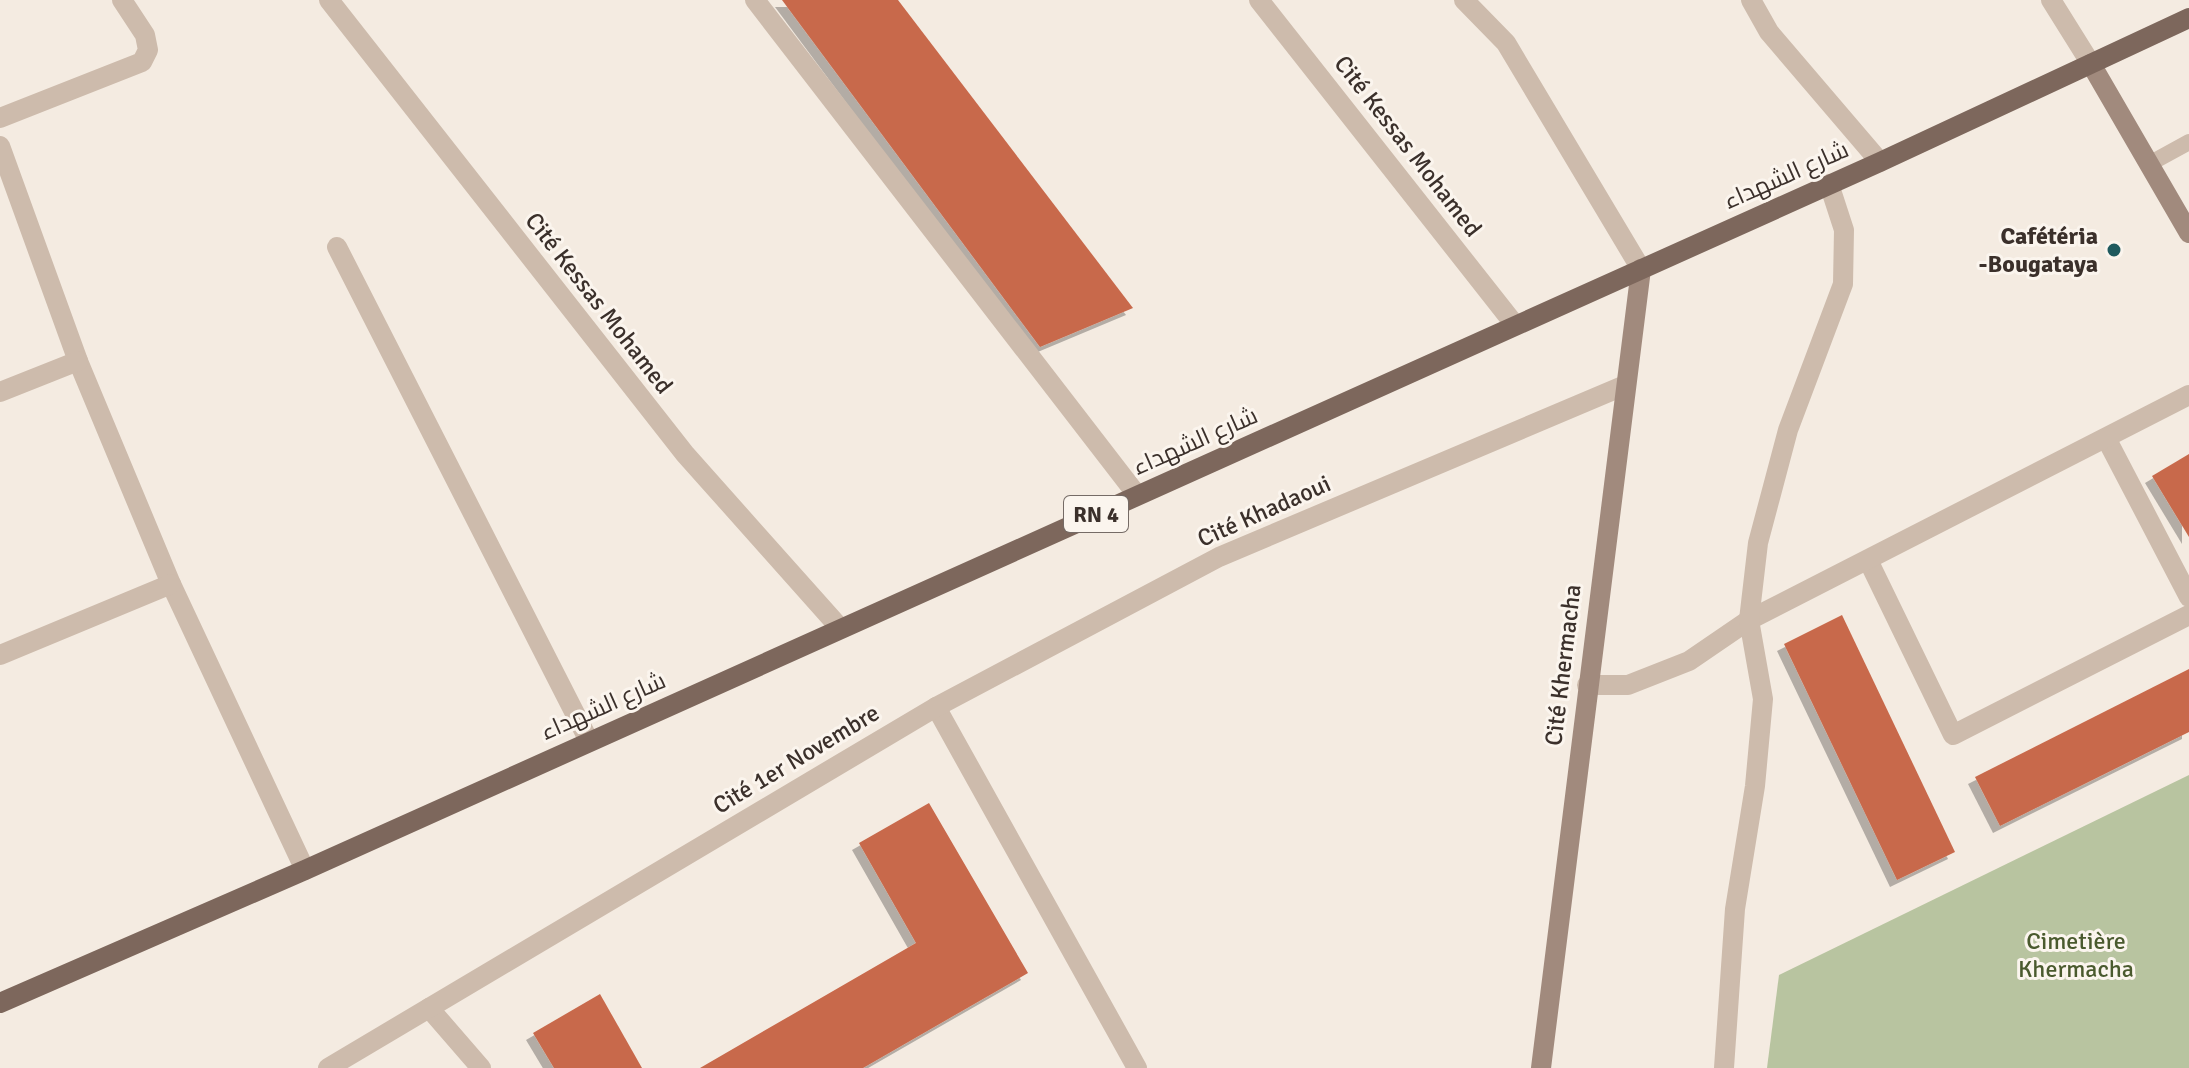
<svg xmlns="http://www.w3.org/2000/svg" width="2189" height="1068" viewBox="0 0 2189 1068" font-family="Signika,Cairo,sans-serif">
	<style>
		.green { fill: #b8c4a0 }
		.building { fill: #c8694b; filter: url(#shadow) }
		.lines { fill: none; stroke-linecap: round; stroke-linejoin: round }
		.lane { stroke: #cdbbac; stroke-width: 16 }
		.street { stroke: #cdbbac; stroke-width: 20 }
		.secondary { stroke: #a18a7d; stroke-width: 20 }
		.primary { stroke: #7d675c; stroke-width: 20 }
		.poi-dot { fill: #1f5a5e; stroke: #fbf5ee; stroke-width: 3 }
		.labels { text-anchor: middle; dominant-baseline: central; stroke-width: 6; stroke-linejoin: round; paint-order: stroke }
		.shield { fill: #fbf5ee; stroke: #756b66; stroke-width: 2 }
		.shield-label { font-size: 22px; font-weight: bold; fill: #3b302b }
		.street-label { font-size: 24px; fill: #3b302b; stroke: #fbf5ee }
		.poi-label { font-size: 24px; font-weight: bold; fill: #3b302b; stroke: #fbf5ee; text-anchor: end }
		.park-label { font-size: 24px; fill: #4a5a2e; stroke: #fbf5ee }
	</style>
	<defs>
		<filter id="shadow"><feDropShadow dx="-7" dy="7" stdDeviation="0" flood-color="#0004"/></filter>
	</defs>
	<rect width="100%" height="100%" fill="#f4ebe1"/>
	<polygon class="green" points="2189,775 2189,1068 1767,1068 1779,975"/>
	<g class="building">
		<polygon points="782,0 898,0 1133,308 1040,347"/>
		<polygon points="2189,454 2189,537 2152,476"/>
		<polygon points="1842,615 1955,852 1897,880 1784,644"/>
		<polygon points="2189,669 2189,732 2000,826 1975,777"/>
		<polygon points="929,803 1028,973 863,1068 700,1068 916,943 859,843"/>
		<polygon points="600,994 642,1068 554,1068 533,1033"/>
	</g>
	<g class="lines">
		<polyline class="lane" points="2149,164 2189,142"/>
		<g class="street">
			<polyline points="329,0 685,454 840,628"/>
			<polyline points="755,0 1137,495"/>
			<polyline points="1259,0 1515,325"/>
			<polyline points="1464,0 1506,43 1641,269"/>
			<polyline points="1751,0 1769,32 1880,162"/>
			<polyline points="2051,0 2091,64"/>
			<polyline points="0,118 142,62 148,50 145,35 122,0"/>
			<polyline points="0,146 78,361 171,584 305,870"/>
			<polyline points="337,247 589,741"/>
			<polyline points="0,392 78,361"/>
			<polyline points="2106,438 2189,597"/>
			<polyline points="1868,560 1953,735 2189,615"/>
			<polyline points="0,655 171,584"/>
			<polyline points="1587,685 1628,685 1689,661 1749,620 2189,395"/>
			<polyline points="936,707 1137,1068"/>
			<polyline points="429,1008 481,1068"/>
			<polyline points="328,1068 936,707 1219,557 1623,386"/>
			<polyline points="1724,1068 1735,909 1755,786 1763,699 1749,620 1758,543 1788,430 1843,284 1844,230 1829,184"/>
		</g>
		<g class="secondary">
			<polyline points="2091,64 2189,233"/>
			<polyline points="1541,1068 1641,269"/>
		</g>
		<polyline class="primary" points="0,1003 305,870 1880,162 2189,18"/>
	</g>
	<circle class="poi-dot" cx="2114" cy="250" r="8"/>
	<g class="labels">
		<rect class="shield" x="1064" y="496" width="64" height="36" rx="6"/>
		<g class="shield-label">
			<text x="1096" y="514">RN 4</text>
		</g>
		<g class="street-label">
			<text transform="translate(1408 146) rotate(52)">Cité Kessas Mohamed</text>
			<text transform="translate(1786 175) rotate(-24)">شارع الشهداء</text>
			<text transform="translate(599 303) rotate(52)">Cité Kessas Mohamed</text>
			<text transform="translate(1195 441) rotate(-24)">شارع الشهداء</text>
			<text transform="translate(1264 511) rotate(-24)">Cité Khadaoui</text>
			<text transform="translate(1563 665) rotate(-83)">Cité Khermacha</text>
			<text transform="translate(603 706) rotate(-24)">شارع الشهداء</text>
			<text transform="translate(796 759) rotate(-31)">Cité 1er Novembre</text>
		</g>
		<g class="poi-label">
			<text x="2098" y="236">Cafétéria<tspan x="2098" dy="28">-Bougataya</tspan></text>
		</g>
		<g class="park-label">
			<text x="2076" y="941">Cimetière<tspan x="2076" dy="28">Khermacha</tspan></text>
		</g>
	</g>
</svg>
